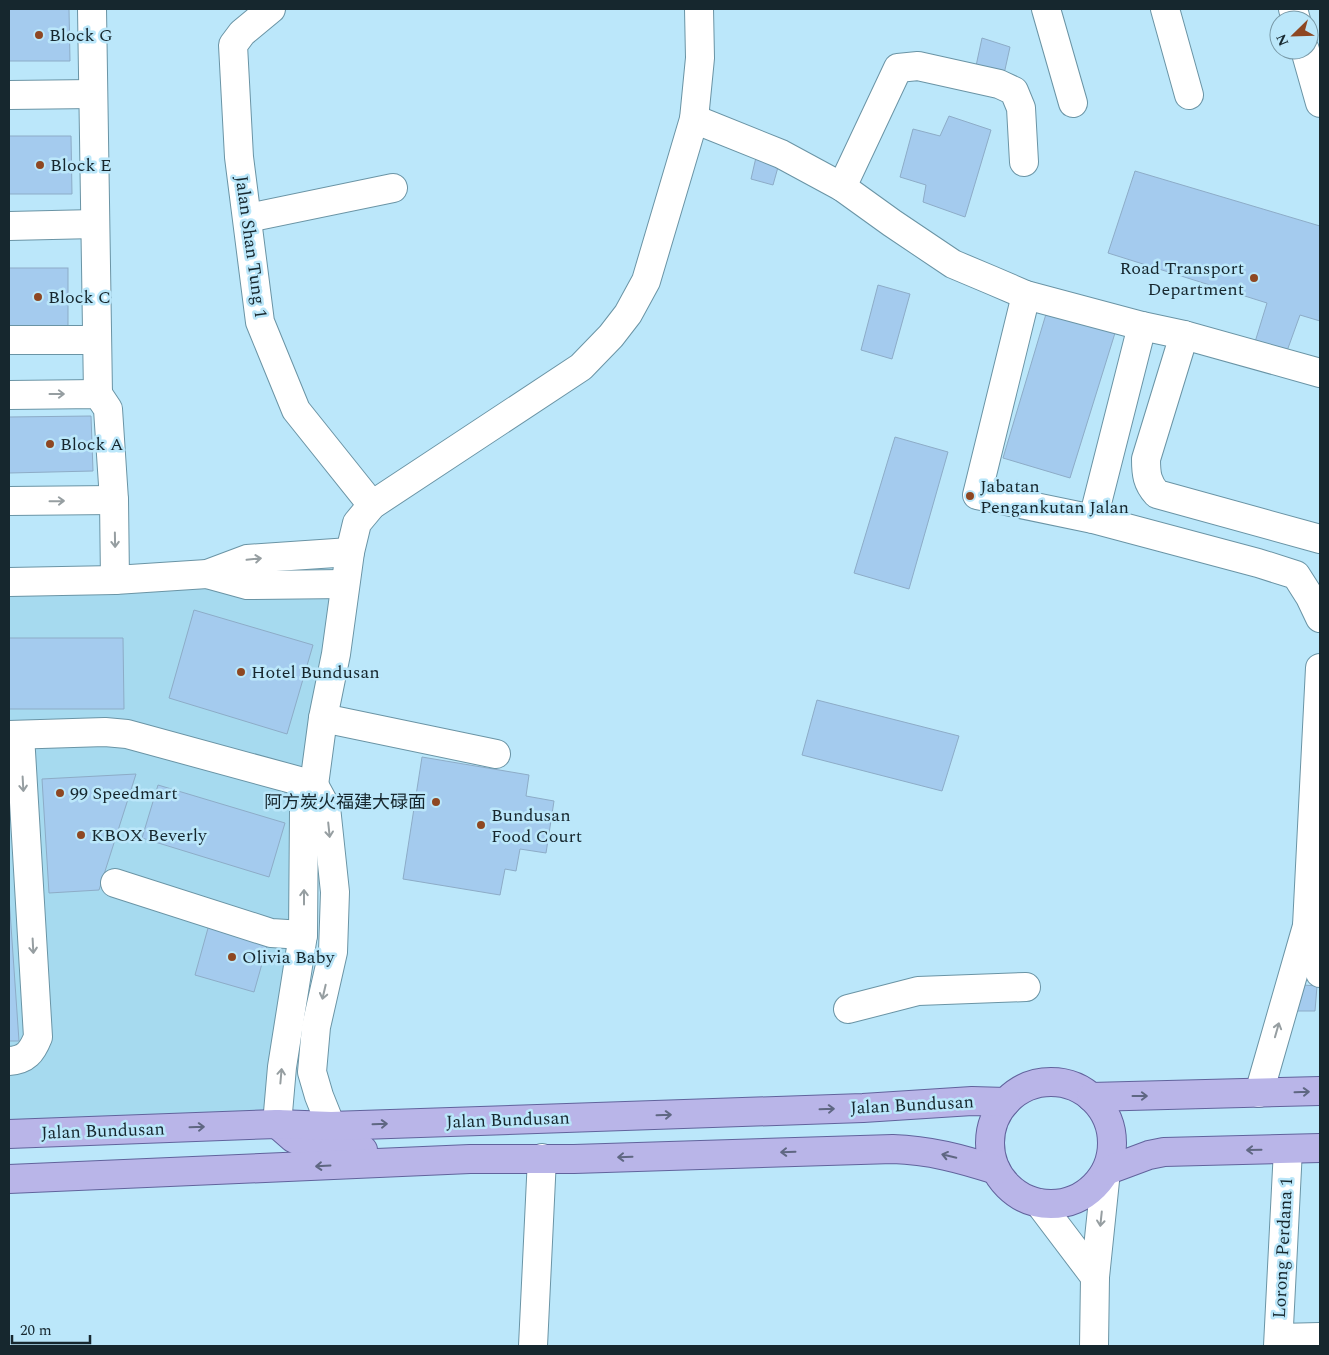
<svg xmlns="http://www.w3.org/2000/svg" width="1329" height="1355" viewBox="0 0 1329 1355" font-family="Spectral,'Noto Sans SC',serif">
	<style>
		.built { fill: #a6daef }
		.building { fill: #a4cbee; stroke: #8dacc7 }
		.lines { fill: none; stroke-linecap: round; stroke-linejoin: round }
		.minor-casing { stroke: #6a94a5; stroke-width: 30 }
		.major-casing { stroke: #61639c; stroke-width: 30 }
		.minor { stroke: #fff; stroke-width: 28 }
		.major { stroke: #b9b5e8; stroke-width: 28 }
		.oneway { stroke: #969ea1 }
		.oneway2 { stroke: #5f6782 }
		.poi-dot { fill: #8e4722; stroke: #bbe7fa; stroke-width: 2 }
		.labels { text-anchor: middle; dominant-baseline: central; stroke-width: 5; stroke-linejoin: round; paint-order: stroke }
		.poi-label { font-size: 18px; fill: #16272e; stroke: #bbe7fa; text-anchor: start }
		.street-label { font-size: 18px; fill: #16272e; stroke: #bbe7fa }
	</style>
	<rect width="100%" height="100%" fill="#bbe7fa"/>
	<polygon class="built" points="337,571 277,1124 9,1132 9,582"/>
	<g class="building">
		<polygon points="9,9 69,9 70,61 9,61"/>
		<polygon points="982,38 1010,47 1004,74 976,66"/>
		<polygon points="949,116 991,130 965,217 923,202 926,185 900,177 913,129 940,136"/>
		<polygon points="9,136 71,136 72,194 9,194"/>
		<polygon points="757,153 780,160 773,185 751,179"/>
		<polygon points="1135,171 1320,226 1320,321 1300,315 1287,351 1255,342 1267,303 1108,253"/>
		<rect x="9" y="268" width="59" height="58"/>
		<polygon points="878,285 910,294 892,359 861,350"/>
		<polygon points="1046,314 1115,333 1070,478 1003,458"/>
		<polygon points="91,416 93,471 9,473 9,417"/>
		<polygon points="895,437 948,452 909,589 854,573"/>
		<polygon points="194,610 313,645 287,734 169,698"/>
		<polygon points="9,638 123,638 124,709 9,709"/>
		<polygon points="817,700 959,736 942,791 802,755"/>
		<polygon points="422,757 529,775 526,796 554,801 546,853 520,849 516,871 505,869 500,895 403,879"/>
		<polygon points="136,774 99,890 49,893 42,779"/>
		<polygon points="158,785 285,823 269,877 142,838"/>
		<polygon points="9,897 19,1041 9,1041"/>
		<polygon points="210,921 269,939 254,992 195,975"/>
		<polygon points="1290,984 1317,986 1315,1011 1293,1011"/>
	</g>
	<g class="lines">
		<defs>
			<g id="minor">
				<polyline points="92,9 98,394"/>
				<polyline points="271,9 242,33 233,45 239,157 260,322 296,410 372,505"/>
				<polyline points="1046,9 1073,103"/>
				<polyline points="1165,9 1189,95"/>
				<polyline points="1293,9 1296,20"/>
				<polyline points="1305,50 1320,103"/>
				<polyline points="9,95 93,94"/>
				<polyline points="694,119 781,154 842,187 892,223 953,264 991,280 1026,295 1142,326 1184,335 1320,373"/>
				<polyline points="842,187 898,68 918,66 999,84 1014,91 1021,108 1024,162"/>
				<polyline points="248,218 393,188"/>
				<polyline points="9,226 95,224"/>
				<polyline points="1026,295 977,495 1093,519 1258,563 1296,575 1310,597 1320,618"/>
				<path d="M 1184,335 L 1146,459 C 1146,474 1147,483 1157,494 L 1320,539"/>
				<polyline points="9,340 97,340"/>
				<polyline points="9,395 98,394 108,409 114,500 115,580"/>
				<polyline points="9,501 114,500"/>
				<polyline points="1093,519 1142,326"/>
				<polyline points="207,574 247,585 345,584"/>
				<polyline points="9,582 115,580 207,574 247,559 350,552"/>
				<polyline points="323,718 496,754"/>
				<polyline points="9,735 105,732 127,734 314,785 326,807 335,892 333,952 316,1027 312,1072 319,1096 331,1126"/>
				<polyline points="115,883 271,933 303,935"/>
				<polyline points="1307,926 1320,973"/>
				<polyline points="848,1009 918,991 1026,987"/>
				<path d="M 9,1061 C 26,1060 32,1052 38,1037 L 20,735"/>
				<polyline points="1259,1093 1307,926 1320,668"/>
				<polyline points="277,1124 282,1067 303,935 304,811 314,785 323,718 336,654 350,552 357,523 372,505 581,367 611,336 628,314 646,281 694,119 700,58 699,9"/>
				<polyline points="1039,1203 1095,1277"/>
				<polyline points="1279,1338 1320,1337"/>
				<polyline points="533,1346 542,1158"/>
				<polyline points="1094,1346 1095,1277 1106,1171"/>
				<polyline points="1278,1346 1288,1149"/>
			</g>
			<g id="major">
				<circle cx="1051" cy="1143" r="61"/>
				<polyline points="1091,1097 1320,1091"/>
				<polyline points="277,1124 293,1138 307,1145 363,1150"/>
				<polyline points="9,1134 277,1124 331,1126 863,1108 972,1101 1006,1102"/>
				<polyline points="1106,1171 1149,1155 1164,1152 1320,1148"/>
				<path d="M 9,1179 L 470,1159 L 574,1159 L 893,1149 C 929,1150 962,1159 996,1170"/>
			</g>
		</defs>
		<use href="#minor" class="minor-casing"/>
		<use href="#major" class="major-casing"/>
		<use href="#minor" class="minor"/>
		<use href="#major" class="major"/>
	</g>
	<defs><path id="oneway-shaft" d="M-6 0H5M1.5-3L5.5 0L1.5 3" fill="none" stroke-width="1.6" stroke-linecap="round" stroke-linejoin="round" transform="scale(1.25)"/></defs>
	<g class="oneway">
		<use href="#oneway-shaft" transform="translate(57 394)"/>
		<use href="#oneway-shaft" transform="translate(57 501) rotate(-1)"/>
		<use href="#oneway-shaft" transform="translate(115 540) rotate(89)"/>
		<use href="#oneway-shaft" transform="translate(254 559) rotate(-6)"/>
		<use href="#oneway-shaft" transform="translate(23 784) rotate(87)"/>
		<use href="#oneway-shaft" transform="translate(329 830) rotate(84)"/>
		<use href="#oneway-shaft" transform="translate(304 897) rotate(-90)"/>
		<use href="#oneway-shaft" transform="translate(33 946) rotate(87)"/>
		<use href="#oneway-shaft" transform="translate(324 992) rotate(103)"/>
		<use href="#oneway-shaft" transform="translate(1277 1030) rotate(-74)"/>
		<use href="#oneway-shaft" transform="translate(281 1076) rotate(-85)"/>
		<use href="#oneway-shaft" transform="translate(1101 1219) rotate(96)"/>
	</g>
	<g class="oneway2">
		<use href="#oneway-shaft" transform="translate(1302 1092) rotate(-2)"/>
		<use href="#oneway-shaft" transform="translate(1140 1096)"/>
		<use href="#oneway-shaft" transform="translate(827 1109) rotate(-2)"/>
		<use href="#oneway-shaft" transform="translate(664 1115) rotate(-2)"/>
		<use href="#oneway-shaft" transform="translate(380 1124) rotate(-2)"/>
		<use href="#oneway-shaft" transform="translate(197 1127) rotate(-2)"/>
		<use href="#oneway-shaft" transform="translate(1254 1150) rotate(179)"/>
		<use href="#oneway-shaft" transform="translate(788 1152) rotate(178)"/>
		<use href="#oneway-shaft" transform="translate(949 1156) rotate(-167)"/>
		<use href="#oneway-shaft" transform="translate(625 1157) rotate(178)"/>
		<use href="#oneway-shaft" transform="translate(323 1166) rotate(177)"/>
	</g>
	<g class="poi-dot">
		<circle cx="39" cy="35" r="5"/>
		<circle cx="40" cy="165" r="5"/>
		<circle cx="1254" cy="278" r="5"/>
		<circle cx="38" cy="297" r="5"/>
		<circle cx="50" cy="444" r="5"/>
		<circle cx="970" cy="496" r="5"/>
		<circle cx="241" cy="672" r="5"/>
		<circle cx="60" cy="793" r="5"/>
		<circle cx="436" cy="802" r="5"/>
		<circle cx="481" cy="825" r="5"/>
		<circle cx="81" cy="835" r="5"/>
		<circle cx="232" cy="957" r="5"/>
	</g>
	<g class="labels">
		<g class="poi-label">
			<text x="49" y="35">Block G</text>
			<text x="50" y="165">Block E</text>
			<text x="1244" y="268" text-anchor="end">Road Transport<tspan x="1244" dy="21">Department</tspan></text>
			<text x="48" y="297">Block C</text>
			<text x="60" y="444">Block A</text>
			<text x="980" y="486">Jabatan<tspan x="980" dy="21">Pengankutan Jalan</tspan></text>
			<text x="251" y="672">Hotel Bundusan</text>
			<text x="70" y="793">99 Speedmart</text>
			<text x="426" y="802" text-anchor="end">阿方炭火福建大碌面</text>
			<text x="491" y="815">Bundusan<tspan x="491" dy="21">Food Court</tspan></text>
			<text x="91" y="835">KBOX Beverly</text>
			<text x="242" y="957">Olivia Baby</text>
		</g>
		<g class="street-label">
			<text transform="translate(251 247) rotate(82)">Jalan Shan Tung 1</text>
			<text transform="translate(912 1105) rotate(-3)">Jalan Bundusan</text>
			<text transform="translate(508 1120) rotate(-2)">Jalan Bundusan</text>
			<text transform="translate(103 1131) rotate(-2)">Jalan Bundusan</text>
			<text transform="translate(1283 1248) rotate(-87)">Lorong Perdana 1</text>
		</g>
	</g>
	<rect width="1329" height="1355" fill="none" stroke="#16272e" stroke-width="20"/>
	<g transform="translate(1294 35) rotate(247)"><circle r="24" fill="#bbe7fa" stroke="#799aa8"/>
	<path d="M0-4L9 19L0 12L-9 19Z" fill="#8e4722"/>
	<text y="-8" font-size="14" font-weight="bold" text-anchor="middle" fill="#16272e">N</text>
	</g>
	<path d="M12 1335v8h78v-8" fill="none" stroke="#16272e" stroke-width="2.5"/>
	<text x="20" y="1335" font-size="15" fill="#16272e" stroke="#bbe7fa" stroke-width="4" paint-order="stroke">20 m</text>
</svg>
